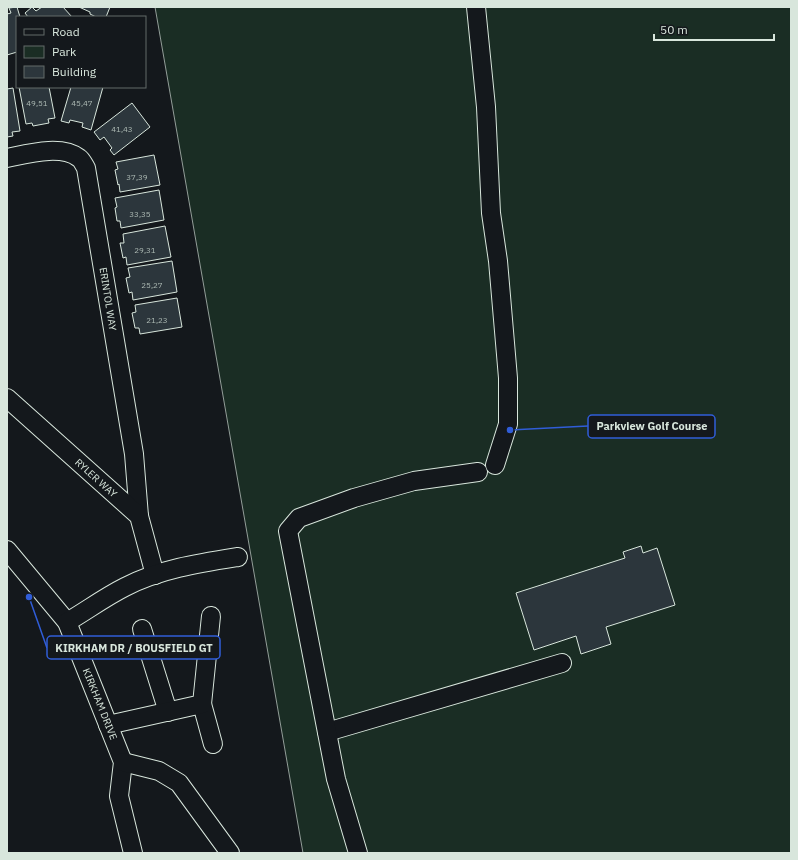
<svg xmlns="http://www.w3.org/2000/svg" width="798" height="860" viewBox="0 0 798 860" font-family="'IBM Plex Sans',sans-serif">
	<style>
		.green { fill: #1a2d24; stroke: #939e99 }
		.building { fill: #2c363c; stroke: #d8e6dc }
		.lines { fill: none; stroke-linecap: round; stroke-linejoin: round }
		.minor-casing { stroke: #d8e6dc; stroke-width: 20 }
		.minor { stroke: #14181c; stroke-width: 18 }
		.labels { text-anchor: middle; dominant-baseline: central; stroke-width: 3; stroke-linejoin: round; paint-order: stroke }
		.number-label { font-size: 8px; fill: #adbab4 }
		.street-label { font-size: 10px; fill: #d8e6dc; stroke: #14181c }
		.leader { fill: none; stroke: #305dd8; stroke-width: 1.5 }
		.callout-dot { fill: #305dd8; stroke: #14181c; stroke-width: 1.5 }
		.callout { fill: #14181c; stroke: #305dd8; stroke-width: 1.5 }
		.callout-label { font-size: 11px; text-anchor: middle; font-weight: bold; fill: #d8e6dc }
	</style>
	<rect width="100%" height="100%" fill="#14181c"/>
	<polygon class="green" points="155,7 791,7 791,853 303,853"/>
	<g class="building">
		<polygon points="17,7 20,17 17,17 17,52 7,55 7,14 11,13 9,8"/>
		<polygon points="32,7 36,11 42,7 63,7 72,17 28,17 25,13"/>
		<polygon points="79,7 110,7 106,17 96,17 90,14 90,12"/>
		<polygon points="19,87 49,87 55,118 48,119 49,123 33,126 32,123 26,124"/>
		<polygon points="71,87 103,87 91,130 82,127 83,123 70,120 69,123 61,121"/>
		<polygon points="13,88 20,131 12,132 13,136 7,137 7,89"/>
		<polygon points="132,103 150,127 114,155 110,150 112,148 104,137 100,140 94,132"/>
		<polygon points="154,155 160,185 120,192 119,184 118,185 115,170 118,169 116,162"/>
		<polygon points="159,190 164,220 121,228 120,221 117,221 115,208 117,207 115,198"/>
		<polygon points="165,226 171,257 127,265 126,257 123,258 120,243 124,243 123,234"/>
		<polygon points="172,261 177,292 133,300 132,292 129,293 126,278 130,277 128,268"/>
		<polygon points="177,298 182,327 140,334 139,328 135,328 132,313 136,312 135,305"/>
		<polygon points="641,546 643,553 657,548 675,605 606,627 611,644 581,654 576,636 534,650 516,593 625,558 623,552"/>
	</g>
	<g class="lines">
		<defs>
			<g id="minor">
				<polyline points="476,7 486,107 491,213 498,261 508,378 508,424 495,465"/>
				<path d="M 7,158 C 27,154 61,144 79,158 C 82,160 84,165 86,168 L 134,454 L 139,516"/>
				<polyline points="7,398 139,516 155,575"/>
				<polyline points="7,550 67,622 123,762 119,796 133,853"/>
				<path d="M 67,622 C 86,611 105,597 125,587 C 160,569 200,563 238,557"/>
				<polyline points="142,629 168,712"/>
				<polyline points="202,704 213,744"/>
				<polyline points="108,725 202,704 211,616"/>
				<polyline points="327,732 562,663"/>
				<polyline points="123,762 159,771 179,783 230,853"/>
				<polyline points="358,853 336,779 288,531 299,518 354,498 414,481 478,472"/>
			</g>
		</defs>
		<use href="#minor" class="minor-casing"/>
		<use href="#minor" class="minor"/>
	</g>
	<g class="labels">
		<g class="number-label">
			<text x="37" y="103">49,51</text>
			<text x="82" y="103">45,47</text>
			<text x="122" y="129">41,43</text>
			<text x="137" y="177">37,39</text>
			<text x="140" y="214">33,35</text>
			<text x="145" y="250">29,31</text>
			<text x="152" y="285">25,27</text>
			<text x="157" y="320">21,23</text>
		</g>
		<g class="street-label">
			<text transform="translate(108 299) rotate(81)">ERINTOL WAY</text>
			<text transform="translate(96 478) rotate(42)">RYLER WAY</text>
			<text transform="translate(100 704) rotate(68)">KIRKHAM DRIVE</text>
		</g>
	</g>
	<path class="leader" d="M510 430L588 426M29 597L47 648"/>
	<g class="callout-dot">
		<circle cx="510" cy="430" r="4"/>
		<circle cx="29" cy="597" r="4"/>
	</g>
	<g class="callout">
		<rect x="588" y="415" width="127" height="23" rx="4"/>
		<rect x="47" y="636" width="173" height="23" rx="4"/>
	</g>
	<g class="callout-label">
		<text x="652" y="430">Parkview Golf Course</text>
		<text x="134" y="652">KIRKHAM DR / BOUSFIELD GT</text>
	</g>
	<rect width="798" height="860" fill="none" stroke="#d8e6dc" stroke-width="16"/>
	<rect x="16" y="16" width="130" height="72" fill="#14181c" stroke="#626a69"/>
	<rect x="24" y="29" width="20" height="6" fill="#14181c" stroke="#626a69"/>
	<text x="52" y="36" font-size="12" fill="#d8e6dc">Road</text>
	<rect x="24" y="46" width="20" height="12" fill="#1a2d24" stroke="#626a69"/>
	<text x="52" y="56" font-size="12" fill="#d8e6dc">Park</text>
	<rect x="24" y="66" width="20" height="12" fill="#2c363c" stroke="#626a69"/>
	<text x="52" y="76" font-size="12" fill="#d8e6dc">Building</text>
	<path d="M654 34v6h120v-6" fill="none" stroke="#d8e6dc" stroke-width="2"/>
	<text x="660" y="34" font-size="12" fill="#d8e6dc" stroke="#14181c" stroke-width="3" paint-order="stroke">50 m</text>
</svg>
